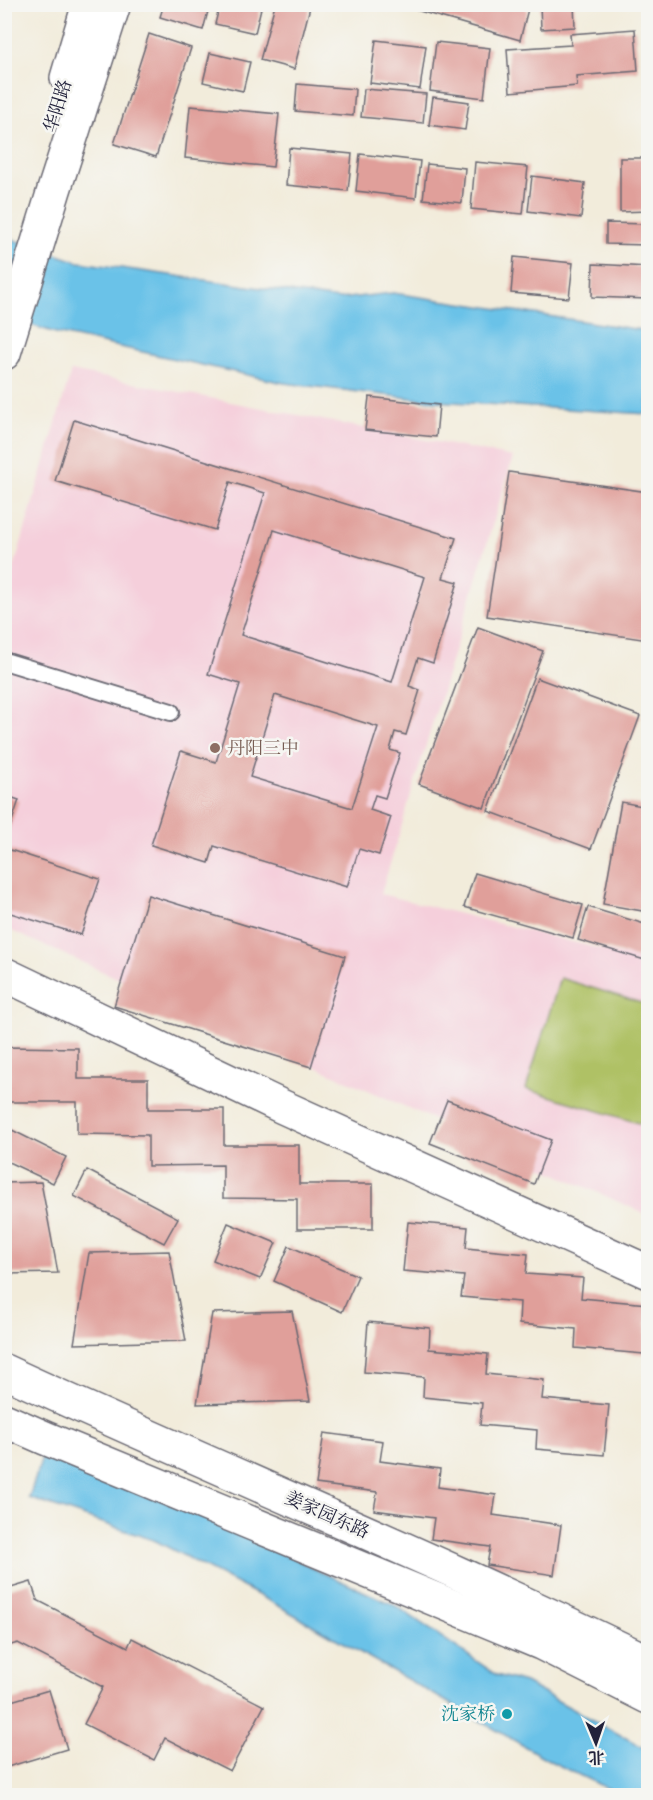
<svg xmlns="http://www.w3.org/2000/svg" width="653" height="1800" viewBox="0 0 653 1800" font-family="Cardo,'Noto Serif SC',serif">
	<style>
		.built { fill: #f5cfdb }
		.green { fill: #afc165; stroke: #687250; stroke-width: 1.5 }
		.water { fill: #6bc2e8; stroke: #467292; stroke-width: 1.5 }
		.building { fill: #e09f9a; fill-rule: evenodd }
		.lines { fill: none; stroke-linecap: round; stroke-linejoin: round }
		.lane-casing { stroke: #6b6973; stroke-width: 20 }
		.street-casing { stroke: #6b6973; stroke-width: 36 }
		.secondary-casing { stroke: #6b6973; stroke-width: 36 }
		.lane { stroke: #fff; stroke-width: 16 }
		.street { stroke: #fff; stroke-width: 33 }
		.secondary { stroke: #fff; stroke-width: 33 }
		.education-dot { fill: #8d6e63; stroke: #f6f6f2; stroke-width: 2 }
		.culture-dot { fill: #0f9aa8; stroke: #f6f6f2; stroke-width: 2 }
		.labels { text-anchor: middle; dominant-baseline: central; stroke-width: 5; stroke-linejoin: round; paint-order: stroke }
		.street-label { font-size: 18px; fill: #22223b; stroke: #f6f6f2 }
		.education-label { font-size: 18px; fill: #785e54; stroke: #f6f6f2; text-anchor: start }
		.culture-label { font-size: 18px; fill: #0d838f; stroke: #f6f6f2; text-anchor: end }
	</style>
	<rect width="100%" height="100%" fill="#f6f6f2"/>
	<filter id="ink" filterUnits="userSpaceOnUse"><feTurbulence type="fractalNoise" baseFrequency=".0167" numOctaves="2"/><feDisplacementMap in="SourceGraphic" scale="12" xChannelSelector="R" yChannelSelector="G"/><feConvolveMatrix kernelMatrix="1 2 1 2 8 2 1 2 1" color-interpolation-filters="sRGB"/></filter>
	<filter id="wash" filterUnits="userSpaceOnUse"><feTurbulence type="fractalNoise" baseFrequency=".008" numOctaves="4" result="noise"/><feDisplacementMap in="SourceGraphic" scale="24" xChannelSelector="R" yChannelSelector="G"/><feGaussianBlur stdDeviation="1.35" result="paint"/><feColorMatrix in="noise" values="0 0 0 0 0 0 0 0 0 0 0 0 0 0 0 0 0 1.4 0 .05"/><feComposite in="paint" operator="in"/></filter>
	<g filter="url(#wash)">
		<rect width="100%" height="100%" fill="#f2ecdb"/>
		<polygon class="built" points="71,371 513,457 381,894 648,961 648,1215 5,928 4,602"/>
		<polygon class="green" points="560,978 648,1005 648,1126 526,1089"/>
		<g class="water">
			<polygon points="5,237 79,262 338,299 393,293 648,331 648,414 435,401 284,383 56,333 5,317"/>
			<polygon points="43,1454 252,1535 310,1567 396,1606 497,1675 525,1683 648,1750 648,1795 621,1795 552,1762 279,1606 156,1541 29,1498"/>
		</g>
		<g id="blocks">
			<g class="building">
				<polygon points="164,4 210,4 203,30 160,17"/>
				<polygon points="220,4 262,4 255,33 215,24"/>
				<polygon points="275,4 300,4 310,7 294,69 260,60"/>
				<polygon points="395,4 513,4 528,9 520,40"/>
				<polygon points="540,4 574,4 575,27 541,29"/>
				<polygon points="635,29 638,71 576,76 577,86 510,92 507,49 571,45 570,34"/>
				<polygon points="149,34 191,48 156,157 114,144"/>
				<polygon points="376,40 426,46 420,89 370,83"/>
				<polygon points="436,42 490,48 484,98 430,91"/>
				<polygon points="210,53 250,62 243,91 203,82"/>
				<polygon points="297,84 355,89 353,116 295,111"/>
				<polygon points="364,89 426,94 423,123 361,117"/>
				<polygon points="433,97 469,102 465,130 429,125"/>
				<polygon points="190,106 279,114 273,167 185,158"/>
				<polygon points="289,148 352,154 348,191 286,185"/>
				<polygon points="360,154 420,161 416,198 356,191"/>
				<polygon points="620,158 648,158 648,211 620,212"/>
				<polygon points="475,162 528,167 523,214 471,209"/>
				<polygon points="427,164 465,168 462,203 423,199"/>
				<polygon points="532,176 585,183 581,218 528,211"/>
				<polygon points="606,223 648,224 648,245 606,244"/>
				<polygon points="514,257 573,263 569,298 511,293"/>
				<polygon points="593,264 648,267 648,299 592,297"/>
				<polygon points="369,397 439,405 436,437 365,430"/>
				<path d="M 74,420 L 456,538 L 443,578 L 458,582 L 433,663 L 418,658 L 409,686 L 420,690 L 406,735 L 395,732 L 390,750 L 400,753 L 385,798 L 375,795 L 370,810 L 391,817 L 379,855 L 359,849 L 347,887 L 214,846 L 209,863 L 151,845 L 181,751 L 216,762 L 240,684 L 208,674 L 265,493 L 230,482 L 215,530 L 55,481 ZM 274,530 L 425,577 L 392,682 L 241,635 ZM 275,695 L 378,727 L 352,808 L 250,777 Z"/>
				<polygon points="509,472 648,492 648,640 487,616"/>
				<polygon points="478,627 543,651 484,808 419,784"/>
				<polygon points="537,678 640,716 591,849 488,811"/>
				<polygon points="4,795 19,800 5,842 4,842"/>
				<polygon points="621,802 648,807 648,912 603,904"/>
				<polygon points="4,848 100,879 81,935 4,911"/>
				<polygon points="475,873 583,905 573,938 464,907"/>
				<polygon points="148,895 345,956 311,1067 114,1006"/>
				<polygon points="588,907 648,925 648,961 578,940"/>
				<polygon points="4,1047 78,1048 78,1079 148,1079 148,1109 224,1109 224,1145 299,1145 299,1184 373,1184 373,1229 297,1229 297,1199 223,1198 223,1165 148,1166 148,1135 77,1134 77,1102 4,1102"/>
				<polygon points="447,1100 551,1140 534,1184 430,1143"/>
				<polygon points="4,1126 66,1157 53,1183 4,1160"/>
				<polygon points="87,1170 178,1218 164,1243 74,1196"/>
				<polygon points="41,1182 58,1273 4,1274 4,1183"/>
				<polygon points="408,1222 468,1227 466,1248 528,1254 526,1274 583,1278 581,1298 648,1304 644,1354 575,1348 576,1329 519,1324 520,1302 461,1297 464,1276 403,1271"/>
				<polygon points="228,1223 276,1243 260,1279 213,1260"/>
				<polygon points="289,1246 358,1276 342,1312 274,1281"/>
				<polygon points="169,1251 186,1341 74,1344 89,1253"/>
				<polygon points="292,1311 310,1401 197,1404 212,1313"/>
				<polygon points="368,1322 430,1328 429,1349 488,1354 486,1374 544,1380 542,1399 609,1405 604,1455 536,1449 537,1430 480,1425 482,1403 423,1397 424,1377 364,1372"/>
				<polygon points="324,1433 383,1441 380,1461 440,1469 438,1487 496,1495 493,1515 561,1525 554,1575 487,1565 490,1547 431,1539 434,1518 374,1510 377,1492 316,1484"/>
				<polygon points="31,1582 37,1600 128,1647 132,1638 264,1706 230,1771 165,1738 154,1760 84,1724 103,1687 18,1643 4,1647 4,1590"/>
				<polygon points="49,1690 67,1749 4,1768 4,1703"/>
			</g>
		</g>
	</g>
	<g filter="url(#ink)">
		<use href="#blocks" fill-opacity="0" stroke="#6b6973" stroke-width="1.5"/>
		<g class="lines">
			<defs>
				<polyline id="lane" points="4,661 171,712"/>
				<polyline id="street" points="4,974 283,1107 648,1272"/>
				<g id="secondary">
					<polyline points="67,78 89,4"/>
					<polyline points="4,353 54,190 114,4"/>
					<path d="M 4,1371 C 218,1470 437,1559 648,1662"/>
					<polyline points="4,1420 45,1438 541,1643 648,1697"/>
				</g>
			</defs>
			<use href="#lane" class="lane-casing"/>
			<use href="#street" class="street-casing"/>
			<use href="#secondary" class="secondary-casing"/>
			<use href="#lane" class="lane"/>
			<use href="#street" class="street"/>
			<use href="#secondary" class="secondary"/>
		</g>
	</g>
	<circle class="education-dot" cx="215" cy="748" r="6"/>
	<circle class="culture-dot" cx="507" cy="1714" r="6"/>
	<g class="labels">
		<g class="street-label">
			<text transform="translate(58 106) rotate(-73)">华阳路</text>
			<text transform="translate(327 1515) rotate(24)">姜家园东路</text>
		</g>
		<g class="education-label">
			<text x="227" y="748">丹阳三中</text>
		</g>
		<g class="culture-label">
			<text x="495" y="1714">沈家桥</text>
		</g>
	</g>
	<rect width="653" height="1800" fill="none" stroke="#f6f6f2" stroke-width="24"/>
	<g transform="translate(596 1743) rotate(178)" stroke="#f6f6f2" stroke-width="4.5" paint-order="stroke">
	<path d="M0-4.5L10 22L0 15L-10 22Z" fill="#22223b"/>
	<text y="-9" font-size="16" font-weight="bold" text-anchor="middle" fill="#22223b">北</text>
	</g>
</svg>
